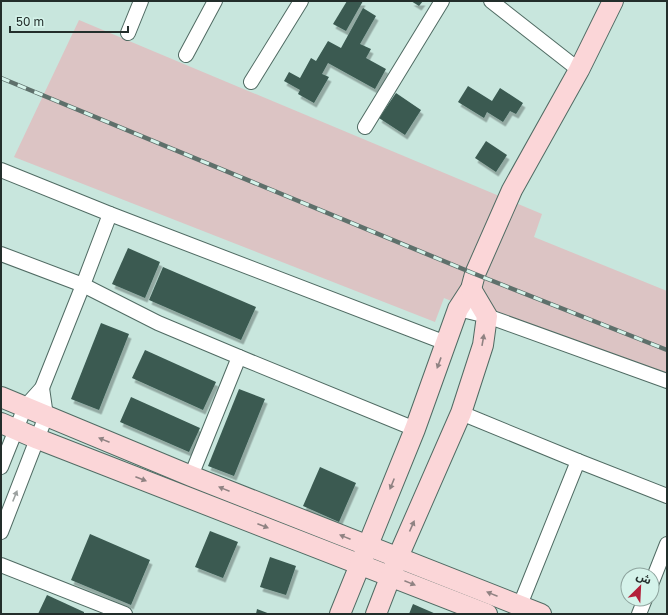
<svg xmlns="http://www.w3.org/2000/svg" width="668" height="615" viewBox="0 0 668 615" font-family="'Golos Text','Noto Sans Arabic',sans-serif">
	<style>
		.green { fill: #dcc4c4 }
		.building { fill: #3a5a51; filter: url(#shadow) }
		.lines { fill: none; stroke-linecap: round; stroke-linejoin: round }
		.street-casing { stroke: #506b63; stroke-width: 16 }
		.secondary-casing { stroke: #506b63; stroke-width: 22 }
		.street { stroke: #fff; stroke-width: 14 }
		.secondary { stroke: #fbd6d8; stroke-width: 20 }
		.rail-casing { stroke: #5e706b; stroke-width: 4.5 }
		.rail { stroke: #d5f3ea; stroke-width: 3; stroke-dasharray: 9; stroke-linecap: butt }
		.oneway { fill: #8f8282 }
		.oneway2 { fill: #9ca1a0 }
	</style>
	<defs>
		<filter id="shadow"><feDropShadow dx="2.5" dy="4.5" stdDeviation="0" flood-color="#0004"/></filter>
	</defs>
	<rect width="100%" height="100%" fill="#c8e6dd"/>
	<polygon class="green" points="79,20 542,214 534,237 667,291 667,389 444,298 435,322 14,157"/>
	<g class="building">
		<polygon points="347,1 363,1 346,31 333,24"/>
		<polygon points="411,1 423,1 419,6"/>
		<polygon points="363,8 376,16 360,44 371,49 366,58 386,69 375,89 328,63 322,74 329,77 314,103 298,94 300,90 284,81 289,72 300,78 311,58 316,61 328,41 341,48"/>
		<polygon points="468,86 492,101 500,88 523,103 516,114 510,111 503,122 487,112 484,118 458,102"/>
		<polygon points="396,93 421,110 405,135 379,118"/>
		<polygon points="486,141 507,155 496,172 475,158"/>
		<polygon points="128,248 160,262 145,298 112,284"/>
		<polygon points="163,267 256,307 241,340 149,300"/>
		<polygon points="101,323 129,334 99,410 71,399"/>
		<polygon points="145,350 216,382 203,410 132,378"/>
		<polygon points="239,389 265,399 234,476 208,466"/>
		<polygon points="131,397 200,428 189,452 120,422"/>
		<polygon points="320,467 356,483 339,522 303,506"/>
		<polygon points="210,531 238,542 223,578 195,567"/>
		<polygon points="90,534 150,560 131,605 71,580"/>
		<polygon points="270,557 296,566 286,595 260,587"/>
		<polygon points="47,595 84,612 84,614 38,614"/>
		<polygon points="413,604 436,614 409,614"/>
		<polygon points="257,609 270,614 256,614"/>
	</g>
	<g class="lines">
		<defs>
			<g id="street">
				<polyline points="491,1 579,70"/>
				<polyline points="128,33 141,1"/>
				<polyline points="186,55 215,1"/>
				<polyline points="251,82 301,1"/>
				<polyline points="365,127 442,1"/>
				<polyline points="1,170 110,214 446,343"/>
				<polyline points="1,254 83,285 158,323 239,357 415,429"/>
				<polyline points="458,309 487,316 667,381"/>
				<polyline points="461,413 578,461"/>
				<polyline points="1,467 25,407 42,388 83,285 110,214"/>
				<polyline points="191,476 239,357"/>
				<polyline points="1,532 46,416 42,388"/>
				<polyline points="1,565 125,614"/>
				<polyline points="652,582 667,544"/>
				<polyline points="520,605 578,461 667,496"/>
				<polyline points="639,614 645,599"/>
			</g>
			<g id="secondary">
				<polyline points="1,397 191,476 541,614"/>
				<polyline points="1,423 38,439 487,614"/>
				<polyline points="340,614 415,429 458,309 471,289 475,274 512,190 579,70 613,1"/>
				<polyline points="376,614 398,557 461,413 483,345 487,316 471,289"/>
			</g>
		</defs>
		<use href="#street" class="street-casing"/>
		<use href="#secondary" class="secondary-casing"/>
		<use href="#street" class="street"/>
		<use href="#secondary" class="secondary"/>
		<defs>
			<polyline id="rail" points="1,78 475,274 667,350"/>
		</defs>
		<use href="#rail" class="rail-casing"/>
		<use href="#rail" class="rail"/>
	</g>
	<defs><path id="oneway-solid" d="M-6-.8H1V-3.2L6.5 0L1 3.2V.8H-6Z"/></defs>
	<g class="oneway">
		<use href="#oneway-solid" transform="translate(483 340) rotate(-80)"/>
		<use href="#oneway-solid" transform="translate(439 363) rotate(110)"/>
		<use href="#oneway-solid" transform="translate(104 440) rotate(-158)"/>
		<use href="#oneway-solid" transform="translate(141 479) rotate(21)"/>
		<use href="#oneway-solid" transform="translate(392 484) rotate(112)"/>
		<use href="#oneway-solid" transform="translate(224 489) rotate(-158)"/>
		<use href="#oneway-solid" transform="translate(263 526) rotate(21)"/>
		<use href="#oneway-solid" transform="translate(412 526) rotate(-66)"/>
		<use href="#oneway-solid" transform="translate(345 537) rotate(-158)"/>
		<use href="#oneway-solid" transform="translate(410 583) rotate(22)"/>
		<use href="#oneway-solid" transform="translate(492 594) rotate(-158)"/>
	</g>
	<use class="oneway2" href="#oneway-solid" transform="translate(15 496) rotate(-68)"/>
	<rect width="668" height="615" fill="none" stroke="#232e2b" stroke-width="4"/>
	<g transform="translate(640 587) rotate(24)"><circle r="19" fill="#d5f3ea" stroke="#8ea49e"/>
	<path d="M0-3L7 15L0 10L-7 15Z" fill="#b3203a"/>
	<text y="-6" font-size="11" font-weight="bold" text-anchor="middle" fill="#232e2b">ش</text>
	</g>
	<path d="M10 26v6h118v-6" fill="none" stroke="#232e2b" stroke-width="2"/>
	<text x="16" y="26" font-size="12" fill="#232e2b" stroke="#d5f3ea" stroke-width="3" paint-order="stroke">50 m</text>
</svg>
